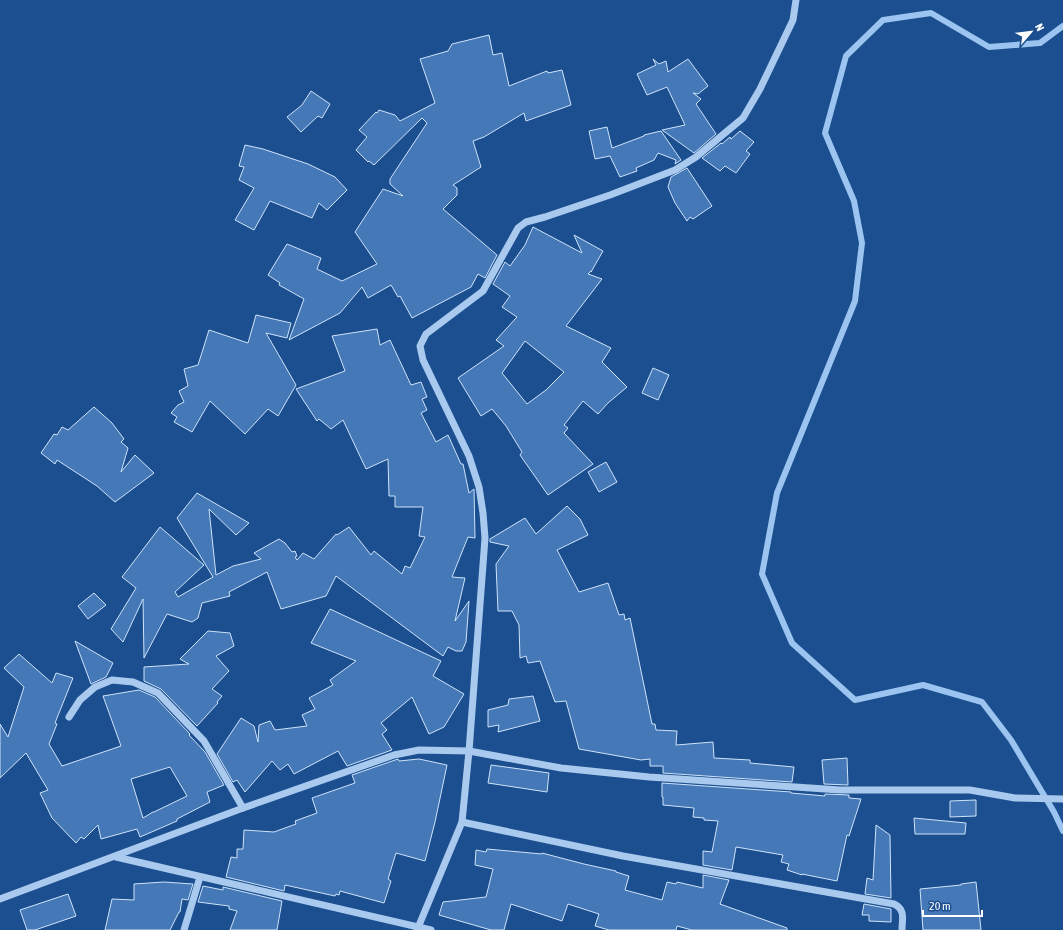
<svg xmlns="http://www.w3.org/2000/svg" width="1063" height="930" viewBox="0 0 1063 930" font-family="'Asap Condensed',sans-serif">
	<style>
		.lines { fill: none; stroke-linecap: round; stroke-linejoin: round }
		.stream { stroke: #9cc4f0; stroke-width: 6 }
		.building { fill: #4478b7; stroke: #cfe3fa; fill-rule: evenodd }
		.minor { stroke: #a9c9ee; stroke-width: 7 }
	</style>
	<rect width="100%" height="100%" fill="#1b4f8f"/>
	<g class="lines">
		<polyline class="stream" points="1063,26 1040,43 989,47 931,13 883,20 846,56 825,133 854,201 862,243 855,301 777,493 762,574 792,643 855,700 923,685 982,702 1011,740 1054,812 1063,831"/>
	</g>
	<g class="building">
		<polygon points="489,35 493,55 502,53 509,86 547,71 548,73 562,70 571,105 526,121 524,113 484,137 473,141 481,167 453,185 457,188 457,195 443,209 497,255 485,278 478,274 471,287 412,318 400,296 398,297 391,285 368,298 362,287 340,313 289,340 304,299 279,285 280,283 268,275 287,244 321,258 317,269 342,281 377,264 355,232 383,189 403,196 390,184 390,179 427,123 422,118 374,165 369,161 368,162 356,150 367,137 359,130 376,112 377,113 379,110 395,115 400,121 435,103 420,59 448,51 452,44"/>
		<polygon points="653,59 659,64 666,61 668,72 688,59 708,86 698,94 693,93 701,99 696,104 716,134 694,153 662,130 685,125 667,87 647,95 637,74 656,65"/>
		<polygon points="311,91 330,104 322,118 318,116 301,132 287,117 302,105"/>
		<polygon points="607,127 612,148 644,136 644,135 661,131 681,160 675,164 676,160 658,153 654,160 636,168 637,171 620,177 610,156 595,159 589,131"/>
		<polygon points="740,131 754,142 746,151 750,154 736,173 725,166 720,171 702,158 721,143 722,144 730,137 731,139"/>
		<polygon points="245,145 263,149 308,164 335,177 347,190 327,210 319,203 312,218 270,201 254,230 235,220 254,188 239,180 244,167 239,166"/>
		<polygon points="687,168 712,206 693,219 690,217 687,221 675,203 668,187 671,177"/>
		<path d="M 533,227 L 582,253 L 574,235 L 603,251 L 591,272 L 591,271 L 588,274 L 602,279 L 566,326 L 611,348 L 602,362 L 627,387 L 608,403 L 598,414 L 583,401 L 564,425 L 568,428 L 564,433 L 593,464 L 548,495 L 520,455 L 522,452 L 506,426 L 492,409 L 481,416 L 458,378 L 504,346 L 496,340 L 517,317 L 502,307 L 510,296 L 493,284 L 505,262 L 510,266 L 525,245 ZM 525,341 L 564,372 L 546,390 L 527,404 L 502,373 Z"/>
		<polygon points="256,315 291,323 287,338 266,333 296,385 278,416 268,409 245,434 210,401 192,432 174,422 177,417 171,413 178,405 184,402 179,391 188,386 184,369 198,365 209,330 248,343"/>
		<polygon points="377,329 380,345 390,340 411,385 421,382 427,397 422,399 427,410 421,413 436,442 448,435 461,464 463,464 469,493 474,489 475,538 468,537 452,577 465,578 455,621 469,601 466,642 462,651 456,651 448,647 443,656 336,576 326,596 281,609 267,572 229,592 230,596 202,603 198,618 192,622 167,614 144,658 143,599 123,642 111,629 136,588 122,577 160,527 204,565 175,592 178,597 213,577 177,518 197,493 249,523 236,535 209,509 216,575 233,566 261,559 254,553 279,539 285,543 292,552 295,551 297,556 295,557 297,560 303,553 314,559 336,534 337,535 349,527 371,555 374,551 402,574 405,566 410,568 425,537 419,536 423,507 395,507 395,496 389,496 388,459 366,469 343,420 331,429 319,419 317,421 296,389 345,371 332,336"/>
		<polygon points="653,368 669,375 658,400 642,393"/>
		<polygon points="94,407 112,423 124,439 121,442 128,448 121,472 135,455 154,473 115,502 97,486 57,460 55,464 41,453 54,434 57,435 62,427 68,430"/>
		<polygon points="606,462 617,482 599,492 588,472"/>
		<polygon points="567,506 580,519 588,535 557,550 579,592 608,583 619,615 624,614 625,620 630,618 652,724 655,724 656,730 677,731 676,745 713,742 714,758 750,760 750,763 794,767 792,782 663,773 663,766 650,766 650,759 641,760 579,749 566,701 555,702 540,661 528,663 526,656 520,658 519,625 512,611 498,611 496,564 509,546 490,542 490,539 525,518 536,534"/>
		<polygon points="94,593 106,605 88,619 78,606"/>
		<polygon points="330,609 441,661 433,676 464,694 444,727 429,734 412,697 381,723 387,730 382,734 392,750 347,766 338,751 294,774 288,764 280,770 272,761 245,792 237,780 233,782 217,754 241,718 254,726 258,742 259,725 270,721 275,730 307,726 302,715 315,709 309,698 333,685 330,680 356,661 311,643"/>
		<polygon points="208,631 230,633 234,646 216,656 229,671 212,689 222,696 217,702 218,703 197,726 161,689 144,681 144,667 189,664 180,659"/>
		<polygon points="75,641 113,663 106,677 91,684"/>
		<path d="M 19,654 L 52,683 L 56,673 L 73,678 L 55,723 L 57,724 L 49,744 L 62,766 L 121,746 L 103,696 L 139,690 L 155,697 L 190,734 L 189,735 L 205,752 L 224,785 L 207,792 L 210,802 L 177,819 L 177,821 L 140,837 L 137,829 L 101,839 L 98,825 L 84,839 L 81,837 L 76,843 L 52,818 L 40,793 L 48,790 L 26,753 L 0,778 L 0,724 L 8,737 L 24,687 L 4,668 ZM 170,767 L 187,796 L 154,812 L 153,812 L 143,818 L 131,779 Z"/>
		<polygon points="533,696 540,721 498,732 499,725 488,727 488,710 508,705 509,699"/>
		<polygon points="847,758 848,785 824,784 822,760"/>
		<polygon points="398,759 399,761 419,759 447,765 435,822 425,861 396,853 388,879 391,881 384,903 340,891 339,895 336,894 335,896 285,885 284,891 226,877 231,857 237,858 237,849 243,849 244,830 274,832 296,824 295,821 317,813 312,798 355,783 352,775"/>
		<polygon points="491,765 549,773 547,792 488,783"/>
		<polygon points="662,783 791,792 791,793 825,796 825,794 849,795 849,798 861,799 849,836 847,835 837,881 802,874 802,875 787,870 789,864 781,862 783,855 736,847 732,870 703,865 703,851 712,852 718,821 704,820 704,818 693,817 694,808 663,805 663,797 662,797"/>
		<polygon points="976,800 976,816 950,817 950,801"/>
		<polygon points="914,818 966,823 965,834 915,834"/>
		<polygon points="876,825 890,835 891,898 865,894 867,878 873,880"/>
		<polygon points="487,849 542,854 542,853 584,864 616,871 616,872 629,876 625,890 662,900 667,882 676,884 677,882 703,888 703,875 729,880 720,904 787,928 787,930 692,930 677,926 676,930 609,930 595,926 599,914 568,904 562,921 511,904 504,930 491,930 439,915 443,902 486,897 493,869 475,865 476,850 486,852"/>
		<polygon points="164,882 193,884 188,900 182,899 180,912 179,912 170,930 105,930 112,899 134,900 134,884"/>
		<polygon points="976,882 981,930 923,930 920,889 961,885 961,884"/>
		<polygon points="203,886 223,890 223,887 282,901 277,930 230,930 237,911 229,909 229,906 198,902"/>
		<polygon points="68,894 76,916 35,930 27,930 20,910"/>
		<polygon points="864,904 891,909 891,922 869,921 869,915 862,915"/>
	</g>
	<g class="lines">
		<g class="minor">
			<polyline points="69,717 80,700 95,687 112,680 133,682 158,693 204,741 243,808"/>
			<path d="M 462,822 L 623,856 L 894,904 C 906,910 902,919 902,930"/>
			<polyline points="116,857 431,930"/>
			<polyline points="0,899 243,808 394,755 419,750 469,751 561,768 649,777 840,790 970,790 1015,798 1063,799"/>
			<polyline points="184,930 200,877"/>
			<polyline points="417,930 462,822 469,751 485,538 483,513 479,487 469,456 423,360 420,346 426,334 483,291 518,228 526,222 545,217 610,195 675,170 696,157 743,118 760,89 793,20 796,0"/>
		</g>
	</g>
	<g transform="translate(1031 32) rotate(62)" stroke="#1b4f8f" stroke-width="3" paint-order="stroke">
	<path d="M0-3L7 15L0 10L-7 15Z" fill="#ffffff"/>
	<text y="-6" font-size="11" font-weight="bold" text-anchor="middle" fill="#ffffff">N</text>
	</g>
	<path d="M923 910v6h59v-6" fill="none" stroke="#ffffff" stroke-width="2"/>
	<text x="929" y="910" font-size="12" fill="#ffffff" stroke="#1b4f8f" stroke-width="3" paint-order="stroke">20 m</text>
</svg>
